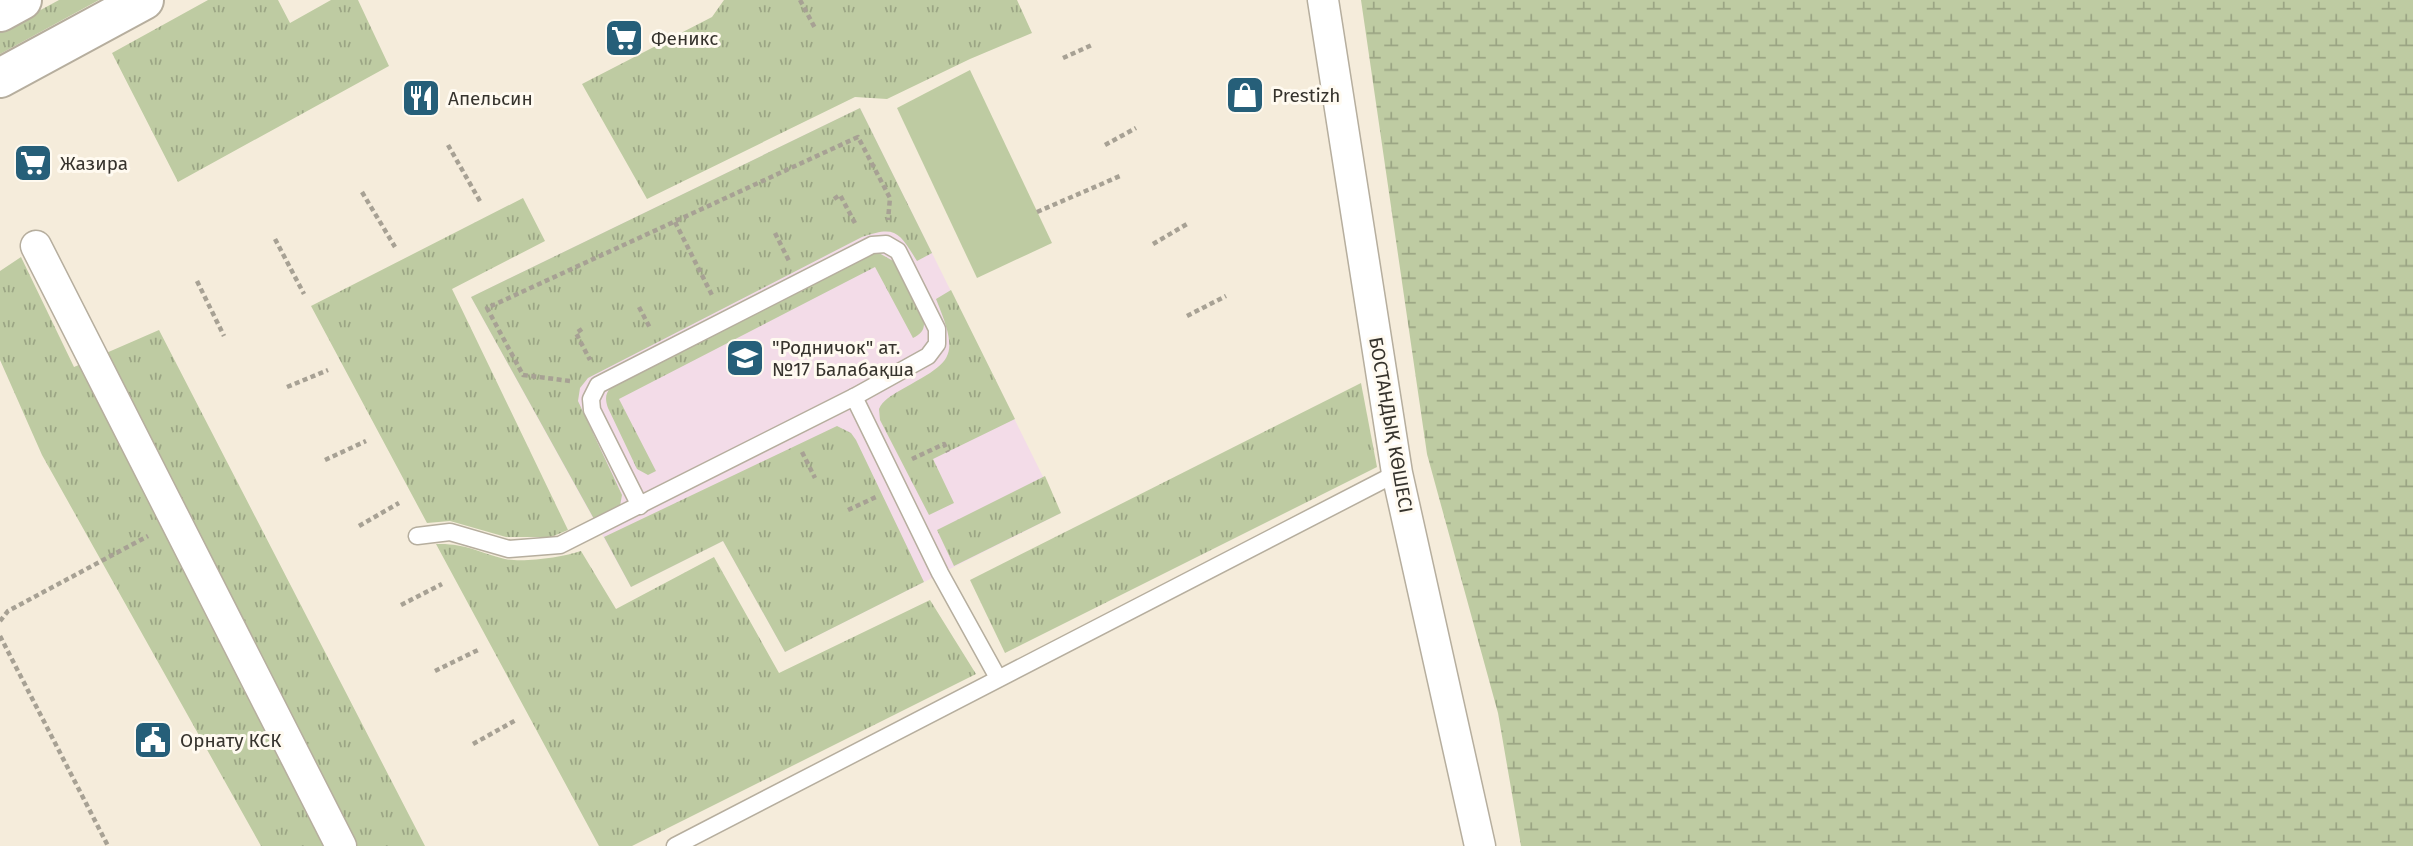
<svg xmlns="http://www.w3.org/2000/svg" width="2413" height="846" viewBox="0 0 2413 846" font-family="'Fira Sans',sans-serif">
	<style>
		.education { fill: #f3dce8 }
		.grass { fill: url(#grass-tufts) }
		.wetland { fill: url(#wetland-marsh) }
		.garden { fill: #becba2 }
		.lines { fill: none; stroke-linecap: round; stroke-linejoin: round }
		.service-casing { stroke: #b6ae9e; stroke-width: 19 }
		.minor-casing { stroke: #b6ae9e; stroke-width: 33 }
		.primary-casing { stroke: #b6ae9e; stroke-width: 42 }
		.path { stroke: #a7a194; stroke-width: 4.5; stroke-dasharray: 5 3.5; stroke-linecap: butt }
		.service { stroke: #fff; stroke-width: 16 }
		.minor { stroke: #fff; stroke-width: 30 }
		.primary { stroke: #fff; stroke-width: 38 }
		.labels { text-anchor: middle; dominant-baseline: central; stroke-width: 6; stroke-linejoin: round; paint-order: stroke }
		.poi-label { font-size: 19px; fill: #36332d; stroke: #fffaf0; text-anchor: start }
		.street-label { font-size: 19px; fill: #36332d; stroke: #fffaf0 }
	</style>
	<defs>
		<pattern id="grass-tufts" width="24" height="20" patternUnits="userSpaceOnUse" patternTransform="scale(1.75)"><rect width="24" height="20" fill="#becba2"/><path d="M3 7l-1-3M5 7V3M7 7l1-3M15 17l-1-3M17 17v-4M19 17l1-3" fill="none" stroke="#9ba584"/></pattern>
		<pattern id="wetland-marsh" width="20" height="14" patternUnits="userSpaceOnUse" patternTransform="scale(1.75)"><rect width="20" height="14" fill="#becba2"/><path d="M1 5h8M5 5V1M11 12h8M15 12V8" fill="none" stroke="#9ba584"/></pattern>
	</defs>
	<rect width="100%" height="100%" fill="#f5ecdb"/>
	<polygon class="education" points="860,108 1061,513 785,652 723,541 631,587 471,297"/>
	<g class="grass">
		<polygon points="59,0 99,0 0,54 0,32"/>
		<polygon points="208,0 278,0 290,23 331,0 358,0 389,66 178,182 112,53"/>
		<polygon points="724,0 1017,0 1032,33 970,59 887,99 855,97 647,199 582,84 712,17"/>
		<path d="M 860,108 L 932,253 L 917,261 C 899,232 896,225 862,237 L 588,378 L 580,388 L 578,401 L 622,495 L 620,506 L 594,519 L 471,297 Z"/>
		<polygon points="523,198 545,241 452,289 568,530 551,537 506,537 450,521 427,523 311,306"/>
		<path d="M 879,253 L 895,262 L 923,318 C 926,328 922,334 913,338 L 875,267 L 619,399 L 656,471 L 648,475 L 637,469 L 608,408 C 605,399 605,394 611,387 L 872,254 Z"/>
		<polygon points="21,257 74,367 159,330 425,846 261,846 42,455 0,360 0,271"/>
		<path d="M 951,290 L 1015,419 L 933,459 L 954,503 L 929,515 L 880,420 L 879,409 C 883,400 891,396 899,391 C 952,361 961,360 936,299 Z"/>
		<polygon points="1361,383 1377,467 1005,653 970,580"/>
		<polygon points="837,426 851,433 856,440 924,582 785,652 723,541 631,587 604,537"/>
		<polygon points="1045,476 1061,513 954,566 937,530"/>
		<path d="M 436,544 C 465,543 478,552 505,559 C 524,563 563,557 581,551 L 616,609 L 714,557 L 779,673 L 930,600 L 976,674 L 632,846 L 599,846 Z"/>
	</g>
	<polygon class="wetland" points="1361,0 2413,0 2413,846 1521,846 1498,713 1427,454"/>
	<polygon class="garden" points="970,70 1052,243 977,278 897,108"/>
	<g class="lines">
		<defs>
			<g id="service">
				<polyline points="640,506 592,410 591,399 598,385 872,245 886,244 898,251 937,329 937,344 928,356 854,397"/>
				<polyline points="417,536 450,532 509,549 560,545 854,397 940,573 998,678"/>
				<polyline points="675,846 1397,473"/>
			</g>
			<g id="minor">
				<polyline points="1323,0 1397,473 1480,846"/>
				<polyline points="36,246 341,846"/>
			</g>
			<g id="primary">
				<polyline points="0,12 22,0"/>
				<polyline points="0,78 144,0"/>
			</g>
		</defs>
		<use href="#service" class="service-casing"/>
		<use href="#minor" class="minor-casing"/>
		<use href="#primary" class="primary-casing"/>
		<g class="path">
			<polyline points="800,0 816,30"/>
			<polyline points="1063,58 1092,45"/>
			<polyline points="448,145 481,203"/>
			<polyline points="1105,145 1136,128"/>
			<polyline points="362,192 395,247"/>
			<polyline points="834,199 840,195 856,225"/>
			<polyline points="1037,212 1120,176"/>
			<polyline points="675,222 713,297"/>
			<polyline points="775,233 789,261"/>
			<polyline points="275,239 304,294"/>
			<polyline points="1153,244 1187,224"/>
			<polyline points="197,281 224,336"/>
			<polyline points="639,307 650,328"/>
			<polyline points="1187,316 1226,296"/>
			<polyline points="582,329 576,333 590,360"/>
			<polyline points="570,381 523,375 487,308 858,137 890,198 888,220"/>
			<polyline points="287,387 328,370"/>
			<polyline points="802,452 815,478"/>
			<polyline points="912,459 944,444 948,452"/>
			<polyline points="325,460 366,441"/>
			<polyline points="848,510 876,497"/>
			<polyline points="359,526 399,503"/>
			<polyline points="401,605 442,584"/>
			<polyline points="0,621 8,611 148,536"/>
			<polyline points="0,636 108,846"/>
			<polyline points="435,671 478,650"/>
			<polyline points="473,744 516,720"/>
		</g>
		<use href="#service" class="service"/>
		<use href="#minor" class="minor"/>
		<use href="#primary" class="primary"/>
	</g>
	<defs>
		<symbol id="supermarket-square" viewBox="-11 -11 22 22"><rect x="-9" y="-9" width="18" height="18" rx="4" fill="#265f79" stroke="#fffaf0"/><path d="M-6-5.5h2.5l.6 2H6L4.5 2H-2.5L-4.4-4H-6ZM-1.5 3.2a1.3 1.3 0 1 0 .1 0ZM3 3.2a1.3 1.3 0 1 0 .1 0Z" fill="#fff"/></symbol>
		<symbol id="shop-square" viewBox="-11 -11 22 22"><rect x="-9" y="-9" width="18" height="18" rx="4" fill="#265f79" stroke="#fffaf0"/><path d="M-5-2.5h2.3a2.7 3.5 0 0 1 5.4 0H5L5.5 6h-11ZM-1.5-2.5h3a1.5 2.3 0 0 0-3 0Z" fill="#fff"/></symbol>
		<symbol id="restaurant-square" viewBox="-11 -11 22 22"><rect x="-9" y="-9" width="18" height="18" rx="4" fill="#265f79" stroke="#fffaf0"/><path d="M-5-6h1v4h1v-4h1v4h1v-4h1v5L-1.5 .5V6h-2V.5L-5-1ZM5-6V6H3V1.5H1.5Q1.5-4 5-6Z" fill="#fff"/></symbol>
		<symbol id="school-square" viewBox="-11 -11 22 22"><rect x="-9" y="-9" width="18" height="18" rx="4" fill="#265f79" stroke="#fffaf0"/><path d="M0-5L7-2L0 1L-7-2ZM-4 1L0 2.5L4 1V4Q0 6-4 4Z" fill="#fff"/></symbol>
		<symbol id="civic-square" viewBox="-11 -11 22 22"><rect x="-9" y="-9" width="18" height="18" rx="4" fill="#265f79" stroke="#fffaf0"/><path d="M-.6-6.5H3V-4.5H.6V-3L4-1V1h2V6H-6V1h2V-1L-.6-3ZM-1.2 2.5V6h2.4V2.5Z" fill="#fff"/></symbol>
	</defs>
	<g fill-rule="evenodd">
		<use href="#supermarket-square" x="602" y="16" width="44" height="44"/>
		<use href="#shop-square" x="1223" y="73" width="44" height="44"/>
		<use href="#restaurant-square" x="399" y="76" width="44" height="44"/>
		<use href="#supermarket-square" x="11" y="141" width="44" height="44"/>
		<use href="#school-square" x="723" y="336" width="44" height="44"/>
		<use href="#civic-square" x="131" y="718" width="44" height="44"/>
	</g>
	<g class="labels">
		<g class="poi-label">
			<text x="651" y="38">Феникс</text>
			<text x="1272" y="95">Prestizh</text>
			<text x="448" y="98">Апельсин</text>
			<text x="60" y="163">Жазира</text>
			<text x="772" y="347">"Родничок" ат.<tspan x="772" dy="22">№17 Балабақша</tspan></text>
			<text x="180" y="740">Орнату КСК</text>
		</g>
		<g class="street-label">
			<text transform="translate(1391 425) rotate(80)">БОСТАНДЫҚ КӨШЕСІ</text>
		</g>
	</g>
</svg>
